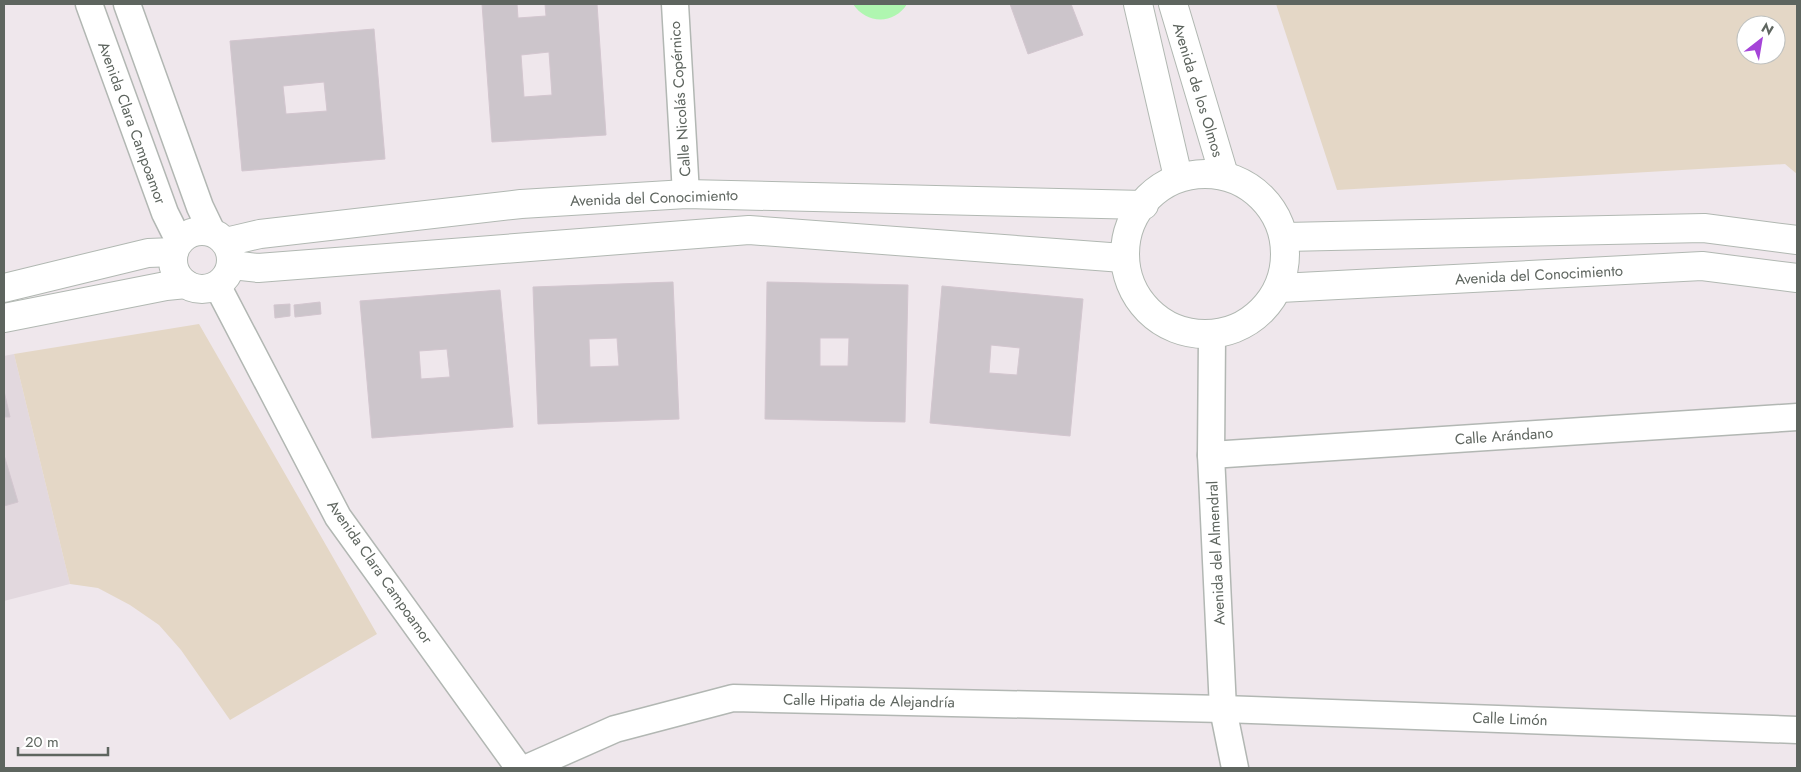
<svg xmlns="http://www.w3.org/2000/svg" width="1801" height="772" viewBox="0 0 1801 772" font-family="Jost,sans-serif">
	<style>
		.education { fill: #e2d8de }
		.green { fill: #e4d7c6; fill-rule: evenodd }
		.water { fill: #aff6b0 }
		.building { fill: #ccc5cb; stroke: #d3c6cf; fill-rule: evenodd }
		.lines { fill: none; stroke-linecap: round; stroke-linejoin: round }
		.street-casing { stroke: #b2b7b3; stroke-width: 29 }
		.secondary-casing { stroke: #b1b8b2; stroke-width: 30 }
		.street { stroke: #fff; stroke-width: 26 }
		.secondary { stroke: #fff; stroke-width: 28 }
		.labels { text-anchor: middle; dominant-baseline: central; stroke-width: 4; stroke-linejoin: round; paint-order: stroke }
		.street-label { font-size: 15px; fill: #5e655f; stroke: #fff }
	</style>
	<rect width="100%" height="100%" fill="#efe7ec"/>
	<polygon class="education" points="14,354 70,584 4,601 4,356"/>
	<g class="green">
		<path d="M 1276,4 L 1797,4 L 1797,174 L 1785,164 L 1337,190 ZM 1746,25 L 1776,25 L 1776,55 L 1746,55 Z"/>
		<polygon points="199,324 377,634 230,720 181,650 159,625 130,605 98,588 70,584 14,354"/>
	</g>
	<path class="water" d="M 853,4 L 907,4 C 894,25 866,24 853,4 Z"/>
	<g class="building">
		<path d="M 482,4 L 517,4 L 518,18 L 546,16 L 545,4 L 597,4 L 606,135 L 492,142 ZM 549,52 L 552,95 L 524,97 L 521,55 Z"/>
		<polygon points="1010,4 1071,4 1083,35 1028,54"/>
		<path d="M 374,29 L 385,159 L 242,171 L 230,41 ZM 324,82 L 327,111 L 286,114 L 283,86 Z"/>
		<path d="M 673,282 L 679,419 L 538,424 L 533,287 ZM 617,338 L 619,366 L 590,367 L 589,339 Z"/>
		<path d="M 767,282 L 908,285 L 905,422 L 765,419 ZM 820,338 L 849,338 L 848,366 L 820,366 Z"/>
		<path d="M 942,286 L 1083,299 L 1070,436 L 930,423 ZM 991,345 L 1020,348 L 1017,375 L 989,373 Z"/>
		<path d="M 500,290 L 513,427 L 372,438 L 360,301 ZM 447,349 L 450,377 L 421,379 L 419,351 Z"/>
		<polygon points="320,302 321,314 295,317 294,305"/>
		<polygon points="290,304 290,316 275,318 274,305"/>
		<polygon points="4,391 10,417 4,417"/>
		<polygon points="4,455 18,502 4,506"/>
	</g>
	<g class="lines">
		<defs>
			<g id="street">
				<polyline points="89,4 165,213 179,241"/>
				<polyline points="127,4 200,207 212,232"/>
				<polyline points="675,4 686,194"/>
				<polyline points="217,285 338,517 519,768"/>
				<polyline points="1212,337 1211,455 1223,709 1235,768"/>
				<polyline points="1211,455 1797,417"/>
				<polyline points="527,768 615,729 733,698 1223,709 1797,730"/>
			</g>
			<g id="secondary">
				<polyline points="1138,4 1178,177"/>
				<polyline points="1173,4 1224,175"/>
				<circle cx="1205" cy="254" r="80"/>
				<circle cx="202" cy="260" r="29"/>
				<polyline points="1285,237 1704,228 1797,240"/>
				<polyline points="226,242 260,234 521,204 686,194 1144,205"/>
				<polyline points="232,265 258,268 749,230 1123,258"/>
				<polyline points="4,288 148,253 174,252"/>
				<polyline points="1280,288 1702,266 1797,278"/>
				<polyline points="4,318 166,286 186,284"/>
			</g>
		</defs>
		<use href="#street" class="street-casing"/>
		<use href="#secondary" class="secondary-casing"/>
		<use href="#street" class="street"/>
		<use href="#secondary" class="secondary"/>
	</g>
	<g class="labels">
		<g class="street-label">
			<text transform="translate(1198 90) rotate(73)">Avenida de los Olmos</text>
			<text transform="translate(680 99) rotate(-94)">Calle Nicolás Copérnico</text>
			<text transform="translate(132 123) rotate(70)">Avenida Clara Campoamor</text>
			<text transform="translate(654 198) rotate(-2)">Avenida del Conocimiento</text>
			<text transform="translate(1539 275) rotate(-3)">Avenida del Conocimiento</text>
			<text transform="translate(1504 436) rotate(-4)">Calle Arándano</text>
			<text transform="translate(1216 553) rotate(-93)">Avenida del Almendral</text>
			<text transform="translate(380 572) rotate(55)">Avenida Clara Campoamor</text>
			<text transform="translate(869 701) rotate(1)">Calle Hipatia de Alejandría</text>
			<text transform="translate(1510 719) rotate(2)">Calle Limón</text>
		</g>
	</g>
	<rect width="1801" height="772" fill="none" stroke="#5e655f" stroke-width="10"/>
	<g transform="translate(1761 40) rotate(31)"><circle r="24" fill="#ffffff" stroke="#bfc1bf"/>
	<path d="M0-4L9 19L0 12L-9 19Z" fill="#a544d8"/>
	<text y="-8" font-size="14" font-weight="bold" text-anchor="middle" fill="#5e655f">N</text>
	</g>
	<path d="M18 747v8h90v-8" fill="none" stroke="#5e655f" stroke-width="2.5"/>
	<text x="25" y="747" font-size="15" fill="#5e655f" stroke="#ffffff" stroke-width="4" paint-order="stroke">20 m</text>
</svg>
